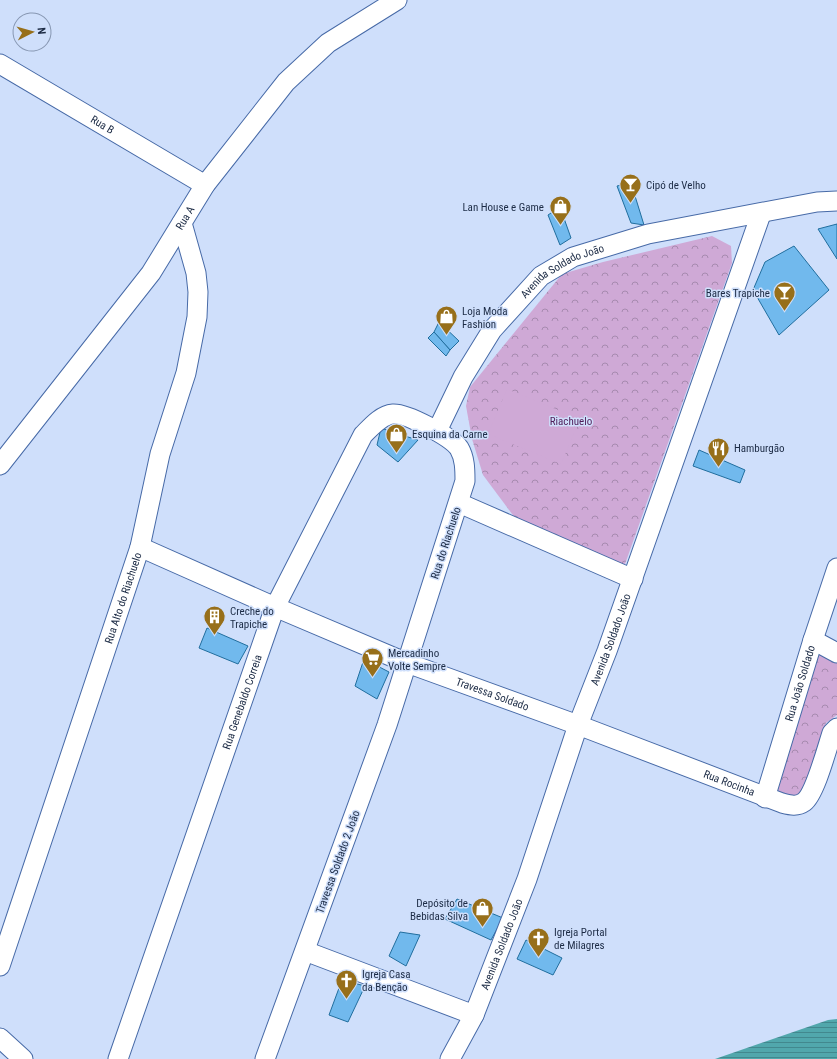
<svg xmlns="http://www.w3.org/2000/svg" width="837" height="1059" viewBox="0 0 837 1059" font-family="'Roboto Condensed',sans-serif">
	<style>
		.park { fill: url(#park-crowns) }
		.pitch { fill: #cfa9d6 }
		.water { fill: url(#water-rules) }
		.building { fill: #71b9ed; stroke: #216e9e }
		.lines { fill: none; stroke-linecap: round; stroke-linejoin: round }
		.minor-casing { stroke: #476aa7; stroke-width: 21 }
		.minor { stroke: #fff; stroke-width: 19 }
		.labels { text-anchor: middle; dominant-baseline: central; stroke-width: 3; stroke-linejoin: round; paint-order: stroke }
		.street-label { font-size: 11px; fill: #1c2b45; stroke: #cfdffb }
		.poi-label { font-size: 11px; fill: #1c2b45; stroke: #cfdffb; text-anchor: start }
		.park-label { font-size: 11px; fill: #501d59; stroke: #cfdffb }
	</style>
	<defs>
		<pattern id="park-crowns" width="20" height="18" patternUnits="userSpaceOnUse"><rect width="20" height="18" fill="#cfa9d6"/><path d="M2 6a3 3 0 1 1 6 0M12 15a3 3 0 1 1 6 0" fill="none" stroke="#a78aaf"/></pattern>
		<pattern id="water-rules" width="6" height="5" patternUnits="userSpaceOnUse"><rect width="6" height="5" fill="#51a7ac"/><path d="M0 2.5h6" fill="none" stroke="#42888e"/></pattern>
	</defs>
	<rect width="100%" height="100%" fill="#cfdffb"/>
	<g class="park">
		<polygon points="712,236 731,246 732,263 624,567 518,522 483,475 472,439 466,406 470,387 562,274 603,262"/>
		<polygon points="817,652 837,658 837,715 826,723 803,794 795,802 780,795 777,786"/>
	</g>
	<polygon class="pitch" points="507,389 580,419 561,464 488,434"/>
	<polygon class="water" points="837,1019 837,1059 715,1059 828,1020"/>
	<g class="building">
		<polygon points="631,183 644,225 631,223 617,186"/>
		<polygon points="560,207 571,238 560,245 548,215"/>
		<polygon points="837,224 837,259 818,229"/>
		<polygon points="794,246 829,290 779,335 753,290 765,262"/>
		<polygon points="439,322 459,341 450,350 434,332"/>
		<polygon points="434,332 450,350 446,356 428,338"/>
		<polygon points="381,428 398,434 418,440 398,462 377,445"/>
		<polygon points="699,450 745,470 740,483 693,466"/>
		<polygon points="207,628 248,646 238,664 199,648"/>
		<polygon points="364,659 389,672 377,699 355,686"/>
		<polygon points="457,899 503,918 491,940 445,919"/>
		<polygon points="400,932 420,935 406,966 389,956"/>
		<polygon points="526,940 562,958 553,975 517,959"/>
		<polygon points="342,980 365,986 348,1022 329,1015"/>
	</g>
	<g class="lines">
		<defs>
			<g id="minor">
				<path id="s1" d="M 0,64 L 205,185"/>
				<path id="s2" d="M 437,431 L 463,377 L 492,330 L 541,276 L 573,257 L 648,234 L 817,202 L 837,201"/>
				<path id="s3" d="M 0,465 L 151,273 L 205,185 L 286,82 L 328,43 L 397,0"/>
				<polyline points="459,503 633,579"/>
				<path id="s4" d="M 140,547 L 275,607 L 407,663 L 578,725 L 782,803 C 790,805 797,807 804,802 C 815,794 827,748 832,733 L 837,728"/>
				<polyline points="813,640 837,653"/>
				<path id="s5" d="M 765,798 L 813,640 L 837,568"/>
				<polyline points="305,951 474,1015"/>
				<path id="s6" d="M 0,966 L 140,547 L 160,454 L 186,373 L 197,317 L 198,292 L 196,273 L 182,223"/>
				<polyline points="0,1038 23,1059"/>
				<path id="s7" d="M 118,1059 L 275,607 L 363,435 C 371,427 381,415 393,414 C 407,413 451,437 459,448 C 465,458 465,470 465,481 L 387,725 L 265,1059"/>
				<path id="s8" d="M 450,1059 L 474,1015 L 527,879 L 578,725 L 607,651 L 761,214"/>
			</g>
		</defs>
		<use href="#minor" class="minor-casing"/>
		<use href="#minor" class="minor"/>
	</g>
	<defs>
		<symbol id="bar-pin" viewBox="-11 -11 22 30"><path d="M0 17L-7.5 6A9.5 9.5 0 1 1 7.5 6Z" fill="#976f1a" stroke="#cfdffb"/><path d="M-6-5H6L.8 .8V4.5H3.5V6h-7V4.5H-.8V.8Z" fill="#fff"/></symbol>
		<symbol id="shop-pin" viewBox="-11 -11 22 30"><path d="M0 17L-7.5 6A9.5 9.5 0 1 1 7.5 6Z" fill="#976f1a" stroke="#cfdffb"/><path d="M-5-2.5h2.3a2.7 3.5 0 0 1 5.4 0H5L5.5 6h-11ZM-1.5-2.5h3a1.5 2.3 0 0 0-3 0Z" fill="#fff"/></symbol>
		<symbol id="restaurant-pin" viewBox="-11 -11 22 30"><path d="M0 17L-7.5 6A9.5 9.5 0 1 1 7.5 6Z" fill="#976f1a" stroke="#cfdffb"/><path d="M-5-6h1v4h1v-4h1v4h1v-4h1v5L-1.5 .5V6h-2V.5L-5-1ZM5-6V6H3V1.5H1.5Q1.5-4 5-6Z" fill="#fff"/></symbol>
		<symbol id="building-pin" viewBox="-11 -11 22 30"><path d="M0 17L-7.5 6A9.5 9.5 0 1 1 7.5 6Z" fill="#976f1a" stroke="#cfdffb"/><path d="M-4-6H4V6H1V3H-1V6H-4ZM-2.5-4.3h1.7v1.8h-1.7ZM.8-4.3h1.7v1.8H.8ZM-2.5-1h1.7V.8h-1.7ZM.8-1h1.7V.8H.8Z" fill="#fff"/></symbol>
		<symbol id="supermarket-pin" viewBox="-11 -11 22 30"><path d="M0 17L-7.5 6A9.5 9.5 0 1 1 7.5 6Z" fill="#976f1a" stroke="#cfdffb"/><path d="M-6-5.5h2.5l.6 2H6L4.5 2H-2.5L-4.4-4H-6ZM-1.5 3.2a1.3 1.3 0 1 0 .1 0ZM3 3.2a1.3 1.3 0 1 0 .1 0Z" fill="#fff"/></symbol>
		<symbol id="church-pin" viewBox="-11 -11 22 30"><path d="M0 17L-7.5 6A9.5 9.5 0 1 1 7.5 6Z" fill="#976f1a" stroke="#cfdffb"/><path d="M-1.2-6h2.4v3.5h3.3v2.4h-3.3V6h-2.4V-.1h-3.3v-2.4h3.3Z" fill="#fff"/></symbol>
	</defs>
	<g fill-rule="evenodd">
		<use href="#bar-pin" x="618" y="172" width="25" height="34"/>
		<use href="#shop-pin" x="548" y="194" width="25" height="34"/>
		<use href="#bar-pin" x="772" y="280" width="25" height="34"/>
		<use href="#shop-pin" x="434" y="304" width="25" height="34"/>
		<use href="#shop-pin" x="384" y="422" width="25" height="34"/>
		<use href="#restaurant-pin" x="706" y="436" width="25" height="34"/>
		<use href="#building-pin" x="202" y="604" width="25" height="34"/>
		<use href="#supermarket-pin" x="360" y="646" width="25" height="34"/>
		<use href="#shop-pin" x="470" y="896" width="25" height="34"/>
		<use href="#church-pin" x="526" y="926" width="25" height="34"/>
		<use href="#church-pin" x="334" y="968" width="25" height="34"/>
	</g>
	<g class="labels">
		<g class="street-label">
			<text stroke="none"><textPath href="#s1" startOffset="119">Rua B</textPath></text>
			<text stroke="none"><textPath href="#s3" startOffset="309">Rua A</textPath></text>
			<text stroke="none"><textPath href="#s2" startOffset="209">Avenida Soldado João</textPath></text>
			<text transform="translate(446 543) rotate(-72)">Rua do Riachuelo</text>
			<text stroke="none"><textPath href="#s6" startOffset="388">Rua Alto do Riachuelo</textPath></text>
			<text stroke="none"><textPath href="#s8" startOffset="450">Avenida Soldado João</textPath></text>
			<text stroke="none"><textPath href="#s5" startOffset="120">Rua João Soldado</textPath></text>
			<text stroke="none"><textPath href="#s4" startOffset="382">Travessa Soldado</textPath></text>
			<text stroke="none"><textPath href="#s7" startOffset="378">Rua Genebaldo Correia</textPath></text>
			<text stroke="none"><textPath href="#s4" startOffset="635">Rua Rocinha</textPath></text>
			<text transform="translate(338 862) rotate(-70)">Travessa Soldado 2 João</text>
			<text stroke="none"><textPath href="#s8" startOffset="126">Avenida Soldado João</textPath></text>
		</g>
		<g class="poi-label">
			<text x="646" y="185">Cipó de Velho</text>
			<text x="544" y="207" text-anchor="end">Lan House e Game</text>
			<text x="770" y="293" text-anchor="end">Bares Trapiche</text>
			<text x="462" y="311">Loja Moda<tspan x="462" dy="13">Fashion</tspan></text>
			<text x="412" y="434">Esquina da Carne</text>
			<text x="734" y="448">Hamburgão</text>
			<text x="230" y="611">Creche do<tspan x="230" dy="13">Trapiche</tspan></text>
			<text x="388" y="653">Mercadinho<tspan x="388" dy="13">Volte Sempre</tspan></text>
			<text x="468" y="903" text-anchor="end">Depósito de<tspan x="468" dy="13">Bebidas Silva</tspan></text>
			<text x="554" y="932">Igreja Portal<tspan x="554" dy="13">de Milagres</tspan></text>
			<text x="362" y="974">Igreja Casa<tspan x="362" dy="13">da Benção</tspan></text>
		</g>
		<g class="park-label">
			<text x="571" y="421">Riachuelo</text>
		</g>
	</g>
	<g transform="translate(32 32) rotate(84)"><circle r="19" fill="#cfdffb" stroke="#8797b2"/>
	<path d="M0-3L7 15L0 10L-7 15Z" fill="#976f1a"/>
	<text y="-6" font-size="11" font-weight="bold" text-anchor="middle" fill="#1c2b45">N</text>
	</g>
</svg>
